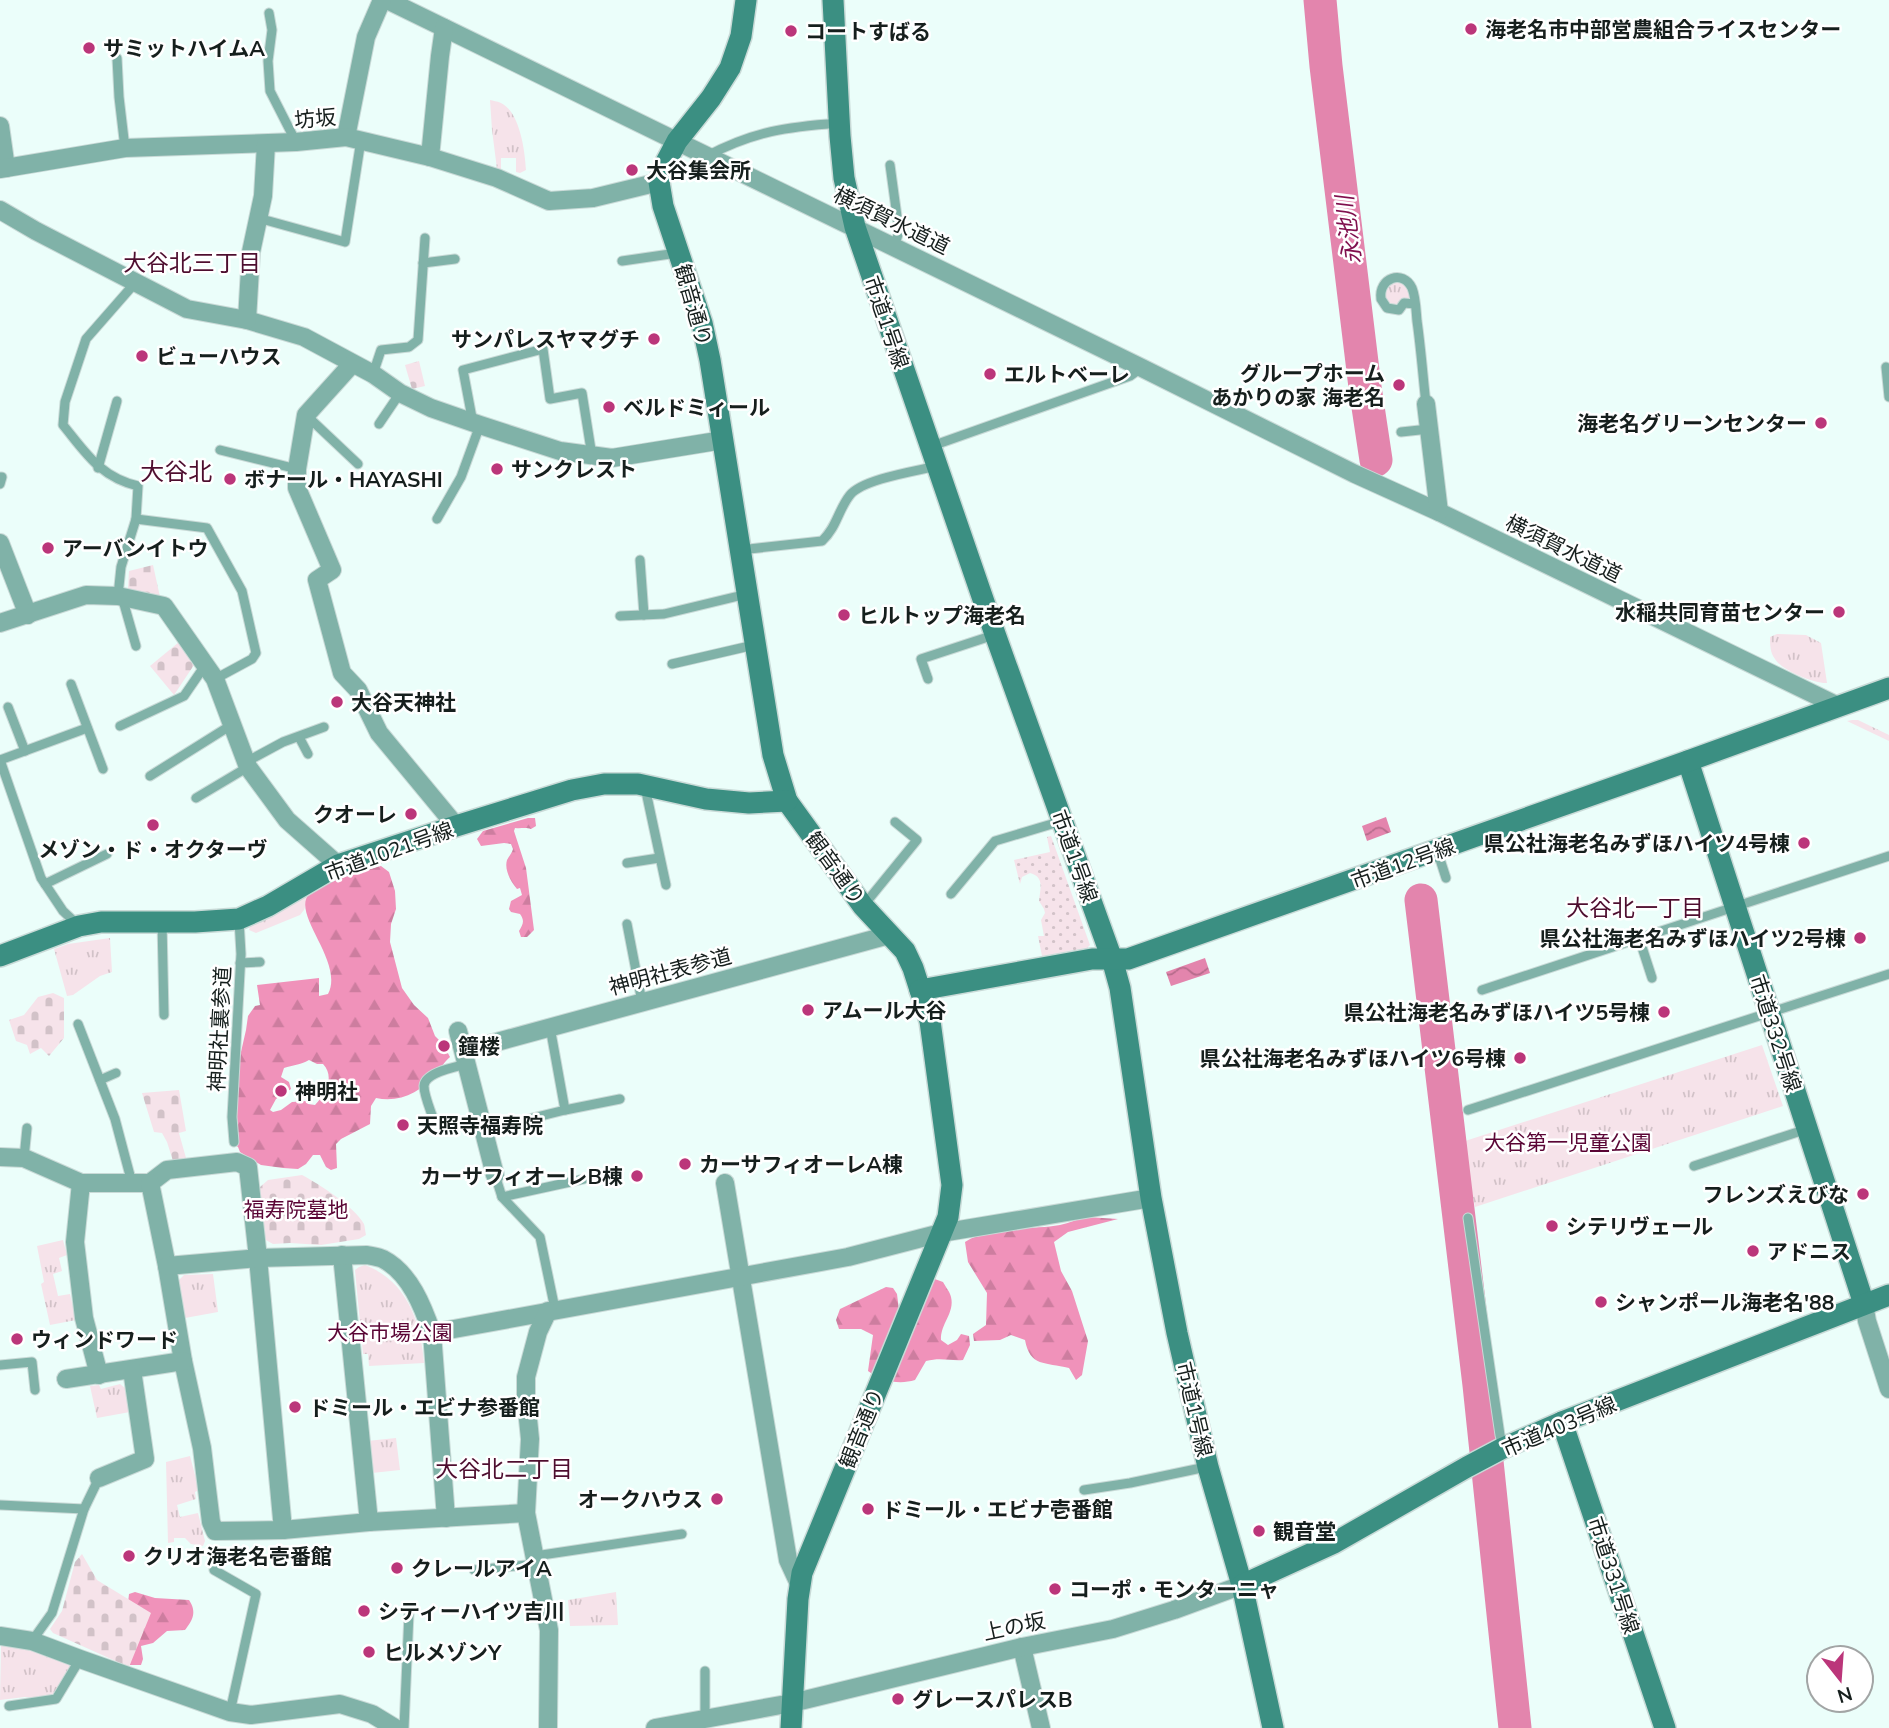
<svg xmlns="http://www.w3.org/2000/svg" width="1889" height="1728" viewBox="0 0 1889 1728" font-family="Mulish,'Noto Sans JP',sans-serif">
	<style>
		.grass { fill: url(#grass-tufts) }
		.forest { fill: url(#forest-firs); fill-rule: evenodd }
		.cemetery { fill: url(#cemetery-stones) }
		.garden { fill: url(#garden-dots) }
		.water { fill: url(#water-waves) }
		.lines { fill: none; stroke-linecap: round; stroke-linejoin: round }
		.river { stroke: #e385ad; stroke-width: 33 }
		.lane-casing { stroke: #c9dad7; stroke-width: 11 }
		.street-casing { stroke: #c9dad7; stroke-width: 20 }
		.secondary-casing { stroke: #c9dad7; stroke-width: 24 }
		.lane { stroke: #80b2a8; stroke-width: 9 }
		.street { stroke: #80b2a8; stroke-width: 18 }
		.secondary { stroke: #3b8f82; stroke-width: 21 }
		.poi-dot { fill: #bb367a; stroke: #fff; stroke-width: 2.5 }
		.labels { text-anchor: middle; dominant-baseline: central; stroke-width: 5; stroke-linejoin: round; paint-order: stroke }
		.poi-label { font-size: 21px; font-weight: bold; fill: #161f1d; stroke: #fff; text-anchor: start }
		.street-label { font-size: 21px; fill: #161f1d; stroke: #fff }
		.park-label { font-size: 21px; fill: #5a0535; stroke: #fff }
		.water-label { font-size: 23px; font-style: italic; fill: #7f0e4d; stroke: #fff }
		.neighbourhood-label { font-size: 23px; fill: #4e0e2f; stroke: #fff }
		.quarter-label { font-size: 24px; fill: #4e0e2f; stroke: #fff }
	</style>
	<defs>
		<pattern id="grass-tufts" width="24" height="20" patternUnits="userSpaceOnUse" patternTransform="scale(1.75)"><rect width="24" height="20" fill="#f6e3ea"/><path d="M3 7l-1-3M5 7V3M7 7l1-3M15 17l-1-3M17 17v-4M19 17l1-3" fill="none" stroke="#d2c2c8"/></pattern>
		<pattern id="forest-firs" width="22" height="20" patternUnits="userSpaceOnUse" patternTransform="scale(1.75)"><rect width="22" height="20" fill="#f092ba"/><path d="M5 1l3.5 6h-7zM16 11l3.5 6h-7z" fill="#cd7d9f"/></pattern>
		<pattern id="cemetery-stones" width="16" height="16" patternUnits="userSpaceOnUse" patternTransform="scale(1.75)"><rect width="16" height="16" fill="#f6e3ea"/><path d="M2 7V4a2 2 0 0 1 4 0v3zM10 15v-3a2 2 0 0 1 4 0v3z" fill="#d2c2c8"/></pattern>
		<pattern id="garden-dots" width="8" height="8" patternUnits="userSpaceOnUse" patternTransform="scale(1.75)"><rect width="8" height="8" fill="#f6e3ea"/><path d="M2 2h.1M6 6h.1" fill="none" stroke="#d2c2c8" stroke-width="1.8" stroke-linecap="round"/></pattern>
		<pattern id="water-waves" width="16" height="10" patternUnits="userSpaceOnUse" patternTransform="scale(1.75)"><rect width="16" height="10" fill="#e385ad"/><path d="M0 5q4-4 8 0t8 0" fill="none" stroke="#b76c8c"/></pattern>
	</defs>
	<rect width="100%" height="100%" fill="#ebfefa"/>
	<g class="grass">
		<path d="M 490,100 C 493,101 497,101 501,103 C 520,112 525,151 526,170 L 520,173 L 516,172 L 516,158 L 501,158 L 501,169 L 497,169 L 492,130 Z"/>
		<polygon points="1396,280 1405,283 1411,294 1410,299 1402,301 1397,309 1384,302 1385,286"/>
		<path d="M 1777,634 L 1806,635 L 1821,643 L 1827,683 C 1815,684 1781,670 1775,659 C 1770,653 1770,644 1770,637 Z"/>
		<polygon points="1852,720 1858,720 1889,735 1889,741 1847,721"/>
		<polygon points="310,892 304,910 300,915 256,933 249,930 251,923"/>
		<polygon points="110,938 112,972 100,976 73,995 67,996 54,949 68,944"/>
		<polygon points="1762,1045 1783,1106 1475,1207 1462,1142"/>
		<polygon points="63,1240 67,1255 59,1258 62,1271 53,1274 58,1296 70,1294 76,1320 50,1325 41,1284 44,1282 37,1246"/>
		<path d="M 365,1265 C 407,1281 421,1322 424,1363 L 369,1366 L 368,1354 L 363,1354 L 355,1270 L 359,1267 Z"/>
		<polygon points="213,1274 218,1312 185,1318 178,1281 184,1275"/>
		<polygon points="120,1384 125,1388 130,1412 97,1418 90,1386 99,1385 101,1389"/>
		<polygon points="396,1438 400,1470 372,1473 367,1441"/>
		<polygon points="190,1456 199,1490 195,1492 196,1499 177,1505 180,1517 198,1513 205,1541 203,1546 191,1544 185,1538 174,1538 174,1542 168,1543 166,1462"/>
		<polygon points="616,1592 618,1625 570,1626 568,1600"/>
		<polygon points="1,1644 36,1649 72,1663 51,1699 25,1697 0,1700"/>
	</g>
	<g class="forest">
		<path d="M 528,818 L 535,818 L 536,826 L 531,829 C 525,827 521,829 515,828 L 514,831 L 526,868 L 534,930 L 527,937 L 521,937 L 519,931 C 523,924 525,921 520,914 L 511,912 L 509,909 L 511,901 L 522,895 L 520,888 L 517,889 C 511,882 504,870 507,860 C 509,856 512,853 513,849 L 511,844 L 504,843 L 481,846 L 477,839 L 483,831 Z"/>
		<path d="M 381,866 L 389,872 L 395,891 L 396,909 L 391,924 L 390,942 L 402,988 L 414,1005 L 428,1018 L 435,1036 L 443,1044 L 450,1057 C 444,1062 441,1068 436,1074 C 421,1092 400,1103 376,1098 L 371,1106 L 370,1124 L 341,1139 L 336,1144 L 337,1168 L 331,1170 L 326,1167 L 320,1155 L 313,1155 L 306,1164 L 298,1169 L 283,1168 L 261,1165 L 240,1152 L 238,1147 L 233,1143 L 233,1087 L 246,1030 L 248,1016 L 255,1006 L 260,1005 L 257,985 L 319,978 L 319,996 L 328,994 C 345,961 289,913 310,893 C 318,884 367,870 381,866 ZM 309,1060 L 317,1064 L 323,1064 C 335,1077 326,1093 315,1105 L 308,1104 L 306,1101 L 292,1102 L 281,1110 L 273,1112 L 270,1110 L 276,1099 L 291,1089 L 289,1082 L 281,1077 L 284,1068 C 293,1065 300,1065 309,1060 Z"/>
		<path d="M 1087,1217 L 1118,1219 L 1068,1232 L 1054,1242 L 1061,1271 L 1072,1291 L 1088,1341 L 1082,1375 L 1076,1380 L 1069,1368 C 1045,1362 1030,1367 1025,1340 L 1011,1335 L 1000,1340 L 974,1341 L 973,1334 L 986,1325 L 987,1293 L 968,1262 L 965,1242 C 990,1226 1031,1230 1060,1225 C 1069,1223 1078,1219 1087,1217 Z"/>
		<path d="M 932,1278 L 943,1282 C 945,1286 950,1292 951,1297 C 955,1313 940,1324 941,1340 L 948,1345 L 957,1340 L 961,1334 L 969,1336 L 970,1345 L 963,1360 C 949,1361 941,1357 926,1361 L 915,1380 C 899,1385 881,1381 868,1371 L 873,1335 L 861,1329 L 839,1329 L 836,1320 L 840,1309 L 886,1287 L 893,1288 L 897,1294 L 899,1310 Z"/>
		<path d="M 135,1592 L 155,1598 L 189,1600 C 197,1612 193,1620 185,1630 L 167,1631 L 153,1643 L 141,1646 L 143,1659 L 141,1665 L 130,1665 L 128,1603 L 129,1594 Z"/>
	</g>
	<g class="cemetery">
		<polygon points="419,361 425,386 412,389 405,365"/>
		<polygon points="153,565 160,597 132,594 128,588 129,571"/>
		<polygon points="179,642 194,665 174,695 150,666"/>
		<polygon points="53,993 64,998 64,1038 49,1056 41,1048 30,1054 27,1045 16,1041 9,1020 24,1015 38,997"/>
		<polygon points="179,1090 186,1131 179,1133 186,1158 173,1161 167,1142 162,1133 154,1132 142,1093"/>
		<path d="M 302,1175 C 319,1184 355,1207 364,1224 C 365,1227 365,1231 366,1235 L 359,1239 L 321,1245 L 290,1243 L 273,1244 L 264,1239 L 263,1214 L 258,1195 L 260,1187 L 268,1180 Z"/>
		<polygon points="82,1554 97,1580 151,1613 129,1667 53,1633 50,1629 62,1611 75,1562"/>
	</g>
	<path class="garden" d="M 1051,836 L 1090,945 L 1087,948 L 1042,956 L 1038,936 L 1044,936 L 1041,920 L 1045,913 L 1044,909 L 1039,901 C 1040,889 1045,877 1030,873 L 1022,877 L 1020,884 L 1014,860 L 1050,852 L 1047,837 Z"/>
	<g class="water">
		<polygon points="1386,817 1391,832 1367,841 1362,826"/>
		<polygon points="1205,958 1210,973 1171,986 1166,972"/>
	</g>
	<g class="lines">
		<g class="river">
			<polyline points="1320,0 1326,66 1365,387 1376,460"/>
			<polyline points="1421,900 1479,1385 1515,1728"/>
		</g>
		<defs>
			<g id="lane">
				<polyline points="269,13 272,30 268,61 270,91 296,142"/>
				<polyline points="117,58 119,97 125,148"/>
				<path d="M 707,156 C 754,131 787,127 839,123"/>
				<polyline points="890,165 899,231 897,238 892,245"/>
				<polyline points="258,218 345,242 361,140"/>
				<polyline points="622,261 677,253"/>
				<polyline points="423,263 455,259"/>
				<path d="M 1415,304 L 1404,303 L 1399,310 L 1387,308 L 1381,299 C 1378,278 1403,269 1412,288 C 1416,298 1416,311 1417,321 C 1421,349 1423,377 1426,404"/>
				<polyline points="1886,367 1889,397"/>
				<polyline points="373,374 381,350 409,347 418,340 425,238"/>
				<polyline points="306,415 358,464"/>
				<polyline points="473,423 463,370 543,349 550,399 582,393 592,456"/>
				<polyline points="379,424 400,393"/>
				<polyline points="1401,432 1429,429"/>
				<polyline points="932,446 1130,376 1141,368"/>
				<polyline points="220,450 297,469"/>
				<polyline points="98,468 117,401"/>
				<polyline points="0,477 2,477 0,484"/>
				<polyline points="136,519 207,528 242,591 256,653 252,659 215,679"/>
				<polyline points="437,519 461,477 480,425"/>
				<path d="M 740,550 L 822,541 C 837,527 838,510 850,495 C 863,479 916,471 937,466"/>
				<polyline points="640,560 644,615"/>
				<path d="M 118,596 L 121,567 L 136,519 L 138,486 C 100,477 86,453 63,425 L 65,402 L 86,339 L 135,283"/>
				<polyline points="122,597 136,646"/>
				<polyline points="620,616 664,614 747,594"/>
				<polyline points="672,664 754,645"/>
				<polyline points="928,679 921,659 994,635"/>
				<polyline points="71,684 103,769"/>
				<polyline points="8,707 25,751"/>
				<polyline points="120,726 184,696 206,664"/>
				<polyline points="299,737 308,754"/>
				<polyline points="0,760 41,878 63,911 78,925"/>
				<polyline points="0,760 87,728"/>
				<polyline points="246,762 283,742 324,727"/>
				<polyline points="150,776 233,724"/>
				<polyline points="645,787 666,885"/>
				<polyline points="196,798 248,767"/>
				<polyline points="1437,850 1446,878"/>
				<polyline points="627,863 659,858"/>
				<polyline points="45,884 107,854"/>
				<polyline points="951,894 995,841 1062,821"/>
				<polyline points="864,905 917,840 895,822"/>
				<polyline points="162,922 164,1015"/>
				<polyline points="627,924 642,1002"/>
				<polyline points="1639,938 1652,978"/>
				<polyline points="240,963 260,962"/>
				<polyline points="1482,990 1889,856"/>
				<polyline points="78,1024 115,1119 132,1183"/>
				<polyline points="100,1080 116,1073"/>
				<polyline points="565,1110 620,1099"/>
				<polyline points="1468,1110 1889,974"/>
				<path d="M 433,1118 C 430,1109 424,1095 424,1086 C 425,1072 456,1067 467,1064"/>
				<polyline points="484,1130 565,1110 550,1027"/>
				<polyline points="234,1142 232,1117 241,954 239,920"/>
				<polyline points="24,1158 27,1128"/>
				<polyline points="1694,1166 1807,1129"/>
				<polyline points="495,1175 502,1197 540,1237 555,1309"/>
				<polyline points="502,1197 584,1179"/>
				<polyline points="1468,1218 1500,1435 1503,1446"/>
				<polyline points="0,1365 32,1362 35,1390"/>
				<polyline points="1084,1490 1130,1483 1206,1467"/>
				<polyline points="0,1505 84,1509"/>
				<polyline points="535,1556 682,1534"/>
				<polyline points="214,1570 256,1594 230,1712"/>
				<polyline points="474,1570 537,1564"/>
				<polyline points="32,1641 52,1613 84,1509 99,1478"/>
				<polyline points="9,1706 56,1699 80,1659"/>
				<polyline points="705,1719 705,1671"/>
				<polyline points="404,1728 409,1613"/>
			</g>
			<g id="street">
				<polyline points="387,0 1142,368 1355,474 1439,512 1838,706"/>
				<polyline points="0,126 6,168"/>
				<polyline points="346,137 366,37 382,0"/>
				<polyline points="430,157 440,56 444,28"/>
				<polyline points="0,169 125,148 296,142 346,137 430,157 497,178 549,201 593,198 659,182"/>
				<polyline points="0,210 36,231 187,309 247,320 304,337 373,374 400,393 431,408 480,425 560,451 612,458 723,440"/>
				<polyline points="247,320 251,252 263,196 266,144"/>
				<polyline points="352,364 306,415 297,469 297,488 332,570 317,580 342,673 358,690 379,733 456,826"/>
				<polyline points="1426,404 1439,512"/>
				<polyline points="0,543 28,615"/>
				<polyline points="0,623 86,595 118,596 164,606 215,679 248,767 287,820 338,865"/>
				<polyline points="458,1031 495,1175"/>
				<polyline points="464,1051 889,935"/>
				<polyline points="0,1157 24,1158 81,1183 150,1183 167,1170 237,1162 248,1167 258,1258 283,1530"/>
				<polyline points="81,1183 75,1242 84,1318 99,1375"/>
				<polyline points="150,1183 167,1266 183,1361 202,1448 211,1522 215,1531 283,1530 369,1522 526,1513"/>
				<polyline points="725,1183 788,1560 800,1586"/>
				<polyline points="342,1255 369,1522"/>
				<path d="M 167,1266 L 258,1258 L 367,1255 C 372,1256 379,1257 383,1259 C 410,1273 423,1307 432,1333 L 446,1518"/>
				<polyline points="1864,1304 1867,1321 1889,1389"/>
				<polyline points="432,1333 848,1257 941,1233 1151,1198"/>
				<polyline points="66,1379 183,1361"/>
				<polyline points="99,1478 145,1459 132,1370"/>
				<polyline points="0,1636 32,1641 80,1659 230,1712 251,1715 340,1704 372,1714 395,1728"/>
				<polyline points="1022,1647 1041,1728"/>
				<polyline points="548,1728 549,1630 526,1513 530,1439 526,1399 526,1377 538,1332 548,1311"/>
				<polyline points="655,1728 792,1703 1022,1647 1113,1629 1174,1610 1242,1585"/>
			</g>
			<g id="secondary">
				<polyline points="746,0 741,36 730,68 711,98 677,141 665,164 659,182 663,206 702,323 710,360 773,755 787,801 863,906 905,951 913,968 930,1021 952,1185 948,1217 802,1573 798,1599 791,1728"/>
				<polyline points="833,0 840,136 844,178 855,227 995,634 1112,959 1120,988 1151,1198 1177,1333 1208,1467 1242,1585 1273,1728"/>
				<polyline points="1688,761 1864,1304"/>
				<polyline points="0,956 79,926 101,922 195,922 239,919 268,906 338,865 456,826 572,790 604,784 638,784 706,799 749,803 787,801"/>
				<polyline points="920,990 1092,959 1128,959 1688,761 1889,688"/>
				<polyline points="1562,1422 1665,1728"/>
				<polyline points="1242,1585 1334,1543 1467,1467 1503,1448 1562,1422 1889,1295"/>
			</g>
		</defs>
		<use href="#lane" class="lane-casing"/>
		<use href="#street" class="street-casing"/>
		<use href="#secondary" class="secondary-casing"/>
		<use href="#lane" class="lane"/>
		<use href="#street" class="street"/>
		<use href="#secondary" class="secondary"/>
	</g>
	<g class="poi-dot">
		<circle cx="1471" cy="29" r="7"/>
		<circle cx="791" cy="31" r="7"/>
		<circle cx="89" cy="48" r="7"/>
		<circle cx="632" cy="170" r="7"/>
		<circle cx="654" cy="339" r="7"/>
		<circle cx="142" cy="356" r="7"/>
		<circle cx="990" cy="374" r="7"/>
		<circle cx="1399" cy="385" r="7"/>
		<circle cx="609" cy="407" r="7"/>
		<circle cx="1821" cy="423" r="7"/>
		<circle cx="497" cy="469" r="7"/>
		<circle cx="230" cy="479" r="7"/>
		<circle cx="48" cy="548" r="7"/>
		<circle cx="1839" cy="612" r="7"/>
		<circle cx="844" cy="615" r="7"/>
		<circle cx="337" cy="702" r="7"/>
		<circle cx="411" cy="814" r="7"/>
		<circle cx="153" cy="825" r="7"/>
		<circle cx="1804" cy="843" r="7"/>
		<circle cx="1860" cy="938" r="7"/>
		<circle cx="808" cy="1010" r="7"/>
		<circle cx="1664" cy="1012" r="7"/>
		<circle cx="444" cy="1046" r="7"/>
		<circle cx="1520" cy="1058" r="7"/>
		<circle cx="281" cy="1091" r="7"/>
		<circle cx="403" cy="1125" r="7"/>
		<circle cx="685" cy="1164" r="7"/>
		<circle cx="637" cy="1176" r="7"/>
		<circle cx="1863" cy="1194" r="7"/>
		<circle cx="1552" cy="1226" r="7"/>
		<circle cx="1753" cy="1251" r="7"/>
		<circle cx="1601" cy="1302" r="7"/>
		<circle cx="17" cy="1339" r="7"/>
		<circle cx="295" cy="1407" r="7"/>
		<circle cx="717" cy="1499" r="7"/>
		<circle cx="868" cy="1509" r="7"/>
		<circle cx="1259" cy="1531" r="7"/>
		<circle cx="129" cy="1556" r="7"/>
		<circle cx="397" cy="1568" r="7"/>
		<circle cx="1055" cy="1589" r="7"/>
		<circle cx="364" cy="1611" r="7"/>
		<circle cx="369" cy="1652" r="7"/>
		<circle cx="898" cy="1699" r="7"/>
	</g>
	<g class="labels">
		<g class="poi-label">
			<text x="1485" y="29">海老名市中部営農組合ライスセンター</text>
			<text x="805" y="31">コートすばる</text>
			<text x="103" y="48">サミットハイムA</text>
			<text x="646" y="170">大谷集会所</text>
			<text x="640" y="339" text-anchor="end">サンパレスヤマグチ</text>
			<text x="156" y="356">ビューハウス</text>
			<text x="1385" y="373" text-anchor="end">グループホーム<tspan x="1385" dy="24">あかりの家 海老名</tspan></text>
			<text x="1004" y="374">エルトベーレ</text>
			<text x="623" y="407">ベルドミィール</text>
			<text x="1807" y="423" text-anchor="end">海老名グリーンセンター</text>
			<text x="511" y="469">サンクレスト</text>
			<text x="244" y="479">ボナール・HAYASHI</text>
			<text x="62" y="548">アーバンイトウ</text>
			<text x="1825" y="612" text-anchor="end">水稲共同育苗センター</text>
			<text x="858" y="615">ヒルトップ海老名</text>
			<text x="351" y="702">大谷天神社</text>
			<text x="397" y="814" text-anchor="end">クオーレ</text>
			<text x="1790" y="843" text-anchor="end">県公社海老名みずほハイツ4号棟</text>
			<text x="153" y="849" text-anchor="middle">メゾン・ド・オクターヴ</text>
			<text x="1846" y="938" text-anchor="end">県公社海老名みずほハイツ2号棟</text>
			<text x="822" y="1010">アムール大谷</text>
			<text x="1650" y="1012" text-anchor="end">県公社海老名みずほハイツ5号棟</text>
			<text x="458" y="1046">鐘楼</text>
			<text x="1506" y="1058" text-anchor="end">県公社海老名みずほハイツ6号棟</text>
			<text x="295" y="1091">神明社</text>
			<text x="417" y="1125">天照寺福寿院</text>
			<text x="699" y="1164">カーサフィオーレA棟</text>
			<text x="623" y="1176" text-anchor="end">カーサフィオーレB棟</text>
			<text x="1849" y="1194" text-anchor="end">フレンズえびな</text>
			<text x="1566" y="1226">シテリヴェール</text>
			<text x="1767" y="1251">アドニス</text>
			<text x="1615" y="1302">シャンポール海老名'88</text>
			<text x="31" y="1339">ウィンドワード</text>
			<text x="309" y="1407">ドミール・エビナ参番館</text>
			<text x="703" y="1499" text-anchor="end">オークハウス</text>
			<text x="882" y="1509">ドミール・エビナ壱番館</text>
			<text x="1273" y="1531">観音堂</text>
			<text x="143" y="1556">クリオ海老名壱番館</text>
			<text x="411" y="1568">クレールアイA</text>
			<text x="1069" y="1589">コーポ・モンターニャ</text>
			<text x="378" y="1611">シティーハイツ吉川</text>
			<text x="383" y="1652">ヒルメゾンY</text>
			<text x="912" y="1699">グレースパレスB</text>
		</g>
		<g class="street-label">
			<text transform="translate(315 118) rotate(-5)">坊坂</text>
			<text transform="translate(892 220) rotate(26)">横須賀水道道</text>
			<text transform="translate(694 305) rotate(74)">観音通り</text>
			<text transform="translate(887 322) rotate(71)">市道1号線</text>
			<text transform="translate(1564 548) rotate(26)">横須賀水道道</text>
			<text transform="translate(389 851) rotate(-20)">市道1021号線</text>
			<text transform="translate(1075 856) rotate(70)">市道1号線</text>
			<text transform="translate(1403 863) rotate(-20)">市道12号線</text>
			<text transform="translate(836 868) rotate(54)">観音通り</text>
			<text transform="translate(670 971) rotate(-15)">神明社表参道</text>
			<text transform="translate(219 1029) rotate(-87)">神明社裏参道</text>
			<text transform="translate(1776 1033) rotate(72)">市道332号線</text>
			<text transform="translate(1195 1409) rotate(77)">市道1号線</text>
			<text transform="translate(1559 1426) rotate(-23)">市道403号線</text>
			<text transform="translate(861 1428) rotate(-68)">観音通り</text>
			<text transform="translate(1614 1575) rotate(72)">市道331号線</text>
			<text transform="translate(1014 1626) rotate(-12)">上の坂</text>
		</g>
		<g class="park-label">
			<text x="1568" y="1142">大谷第一児童公園</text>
			<text x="296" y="1209">福寿院墓地</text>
			<text x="390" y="1332">大谷市場公園</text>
		</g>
		<g class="water-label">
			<text transform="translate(1348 230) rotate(-97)">永池川</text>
		</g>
		<g class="neighbourhood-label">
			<text x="192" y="262">大谷北三丁目</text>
			<text x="1635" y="907">大谷北一丁目</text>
			<text x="504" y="1468">大谷北二丁目</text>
		</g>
		<g class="quarter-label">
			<text x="176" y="471">大谷北</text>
		</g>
	</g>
	<g transform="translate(1840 1679) rotate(163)"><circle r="33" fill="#ffffff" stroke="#a2a5a5" stroke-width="2"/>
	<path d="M0-5L12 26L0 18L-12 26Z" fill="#bb367a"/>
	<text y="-10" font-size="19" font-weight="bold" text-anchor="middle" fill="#161f1d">N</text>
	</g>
</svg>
